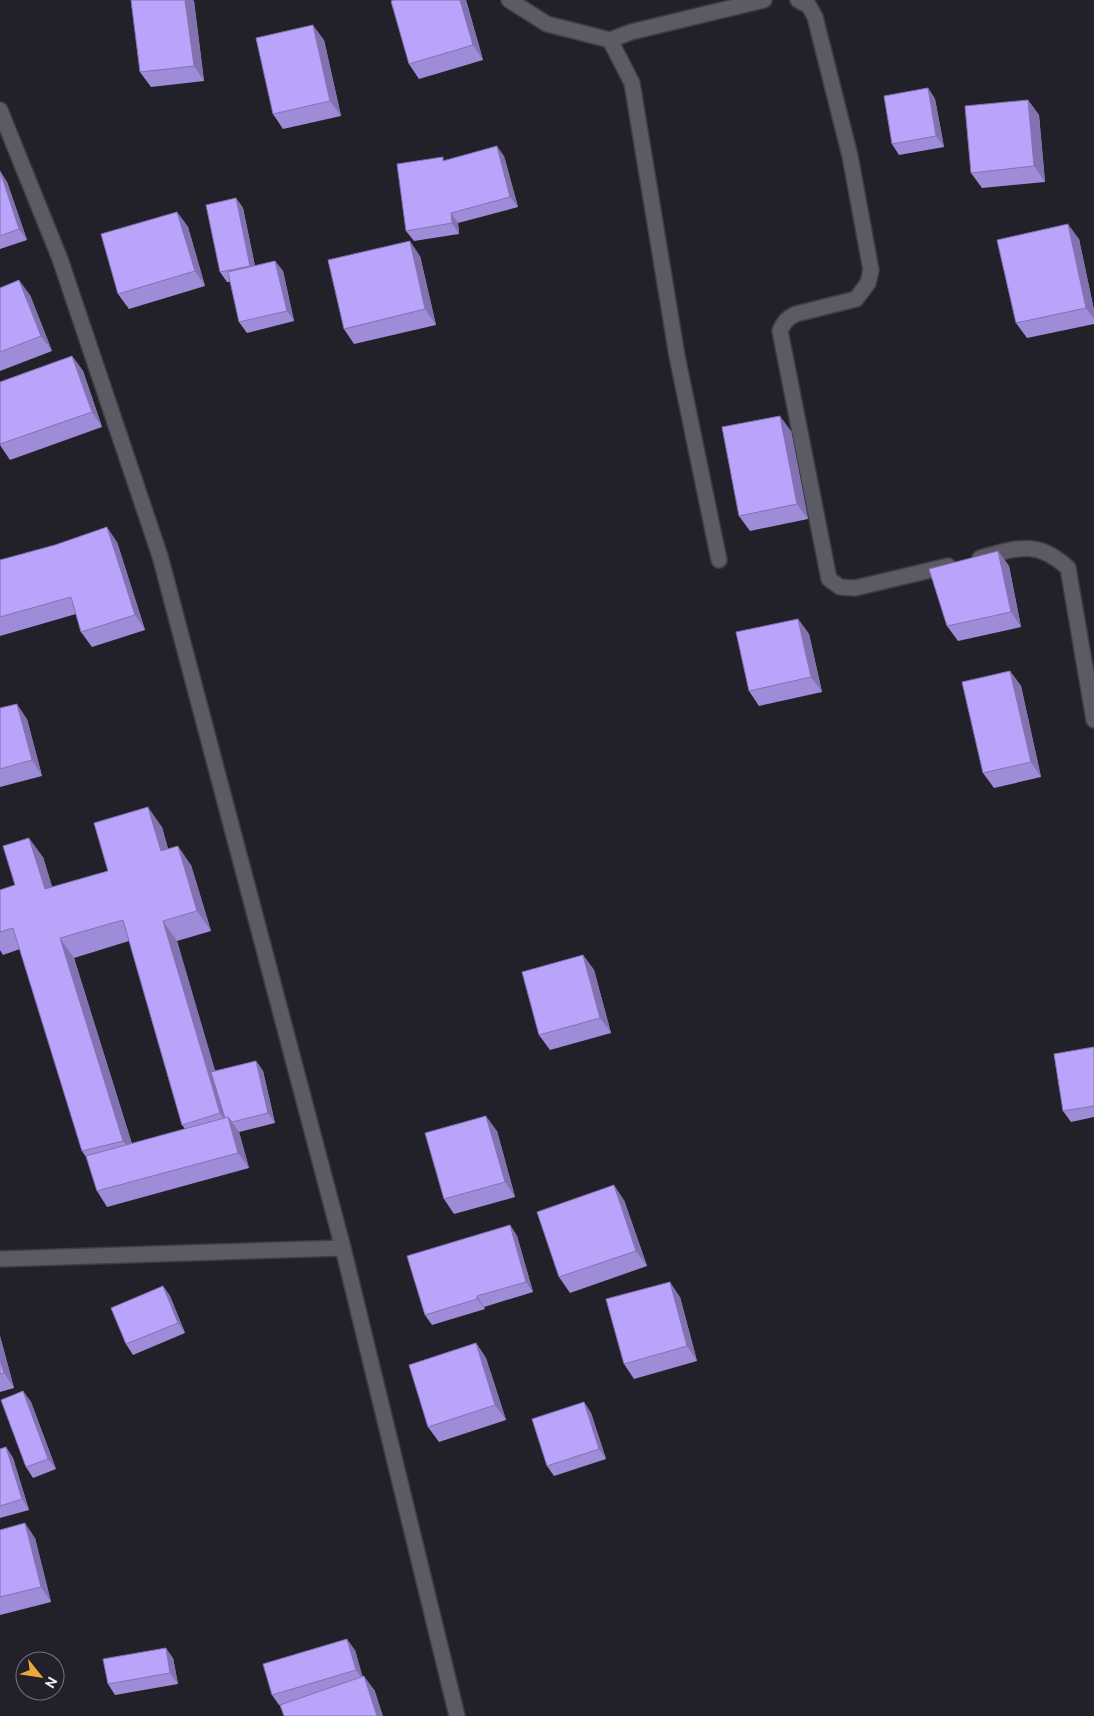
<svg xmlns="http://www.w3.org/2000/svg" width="1094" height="1716" viewBox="0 0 1094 1716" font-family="Ubuntu,sans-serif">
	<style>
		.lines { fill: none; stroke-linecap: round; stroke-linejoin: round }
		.minor-casing { stroke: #3e3d43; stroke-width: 18 }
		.minor { stroke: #5c5a64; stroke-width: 15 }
		.wall { fill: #9f8cd8; fill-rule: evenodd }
		.shaded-wall { fill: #8272b0 }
		.building { fill: #b9a3fb; stroke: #8272b0 }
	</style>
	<rect width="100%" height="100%" fill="#222029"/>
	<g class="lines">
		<defs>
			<g id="minor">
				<polyline points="509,0 547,24 610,40 631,32 764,0"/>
				<path d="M 798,0 L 809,6 L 815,17 L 850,156 L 871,270 L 868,283 L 856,299 L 796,314 C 787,318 784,322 780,331 L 829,579 L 840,587 L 855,588 L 948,566"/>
				<polyline points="610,40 632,83 677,356 719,560"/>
				<polyline points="0,110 60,259 160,556 343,1248 457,1716"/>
				<path d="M 980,558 C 1017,548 1037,539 1068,568 L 1094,720"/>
				<polyline points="0,1259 343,1248"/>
			</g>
		</defs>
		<use href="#minor" class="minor-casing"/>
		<use href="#minor" class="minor"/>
	</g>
	<g class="wall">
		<polygon points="466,0 483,60 419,79 409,64"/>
		<polygon points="194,1 204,81 151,87 140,72"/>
		<polygon points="324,40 341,116 283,129 273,114"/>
		<polygon points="928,88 935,99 944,147 899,155 892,144"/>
		<polygon points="1028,100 1039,115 1045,182 982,188 971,173"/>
		<polygon points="504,156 518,207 458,223 459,234 414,241 406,231 444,160"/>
		<polygon points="0,171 7,182 27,240 0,249"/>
		<polygon points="236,198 243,208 255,266 275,261 283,271 294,321 247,333 239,322 230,282 227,282 220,272"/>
		<polygon points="177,212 188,227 205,286 129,309 118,294"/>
		<polygon points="1079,239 1094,310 1094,324 1027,338 1016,323"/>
		<polygon points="420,256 436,325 354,344 344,329"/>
		<polygon points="0,288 30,295 52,351 0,371"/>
		<polygon points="72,356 83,371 102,427 10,460 0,445"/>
		<polygon points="791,431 808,519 750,531 739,516"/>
		<polygon points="117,542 145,630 92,647 81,632 76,614 0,636 0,560"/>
		<polygon points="998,551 1009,566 1021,627 958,641 947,626"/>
		<polygon points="798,619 809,634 822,692 759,706 749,691"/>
		<polygon points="1010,671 1021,686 1041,777 994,788 983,773"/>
		<polygon points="0,708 27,719 42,776 0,787"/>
		<path d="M 162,827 L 168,849 L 191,865 L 211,931 L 177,941 L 215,1071 L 256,1061 L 263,1071 L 275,1123 L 239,1132 L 249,1168 L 107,1207 L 97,1191 L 86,1157 L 82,1151 L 20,949 L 3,955 L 0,950 L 0,890 L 15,885 L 43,857 L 52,887 L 108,871 ZM 129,941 L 182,1125 L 185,1129 L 132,1144 L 74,958 Z"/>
		<polygon points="583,955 594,970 611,1033 550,1050 539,1035"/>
		<polygon points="1094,1047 1094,1117 1071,1122 1063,1111"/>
		<polygon points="497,1131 515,1197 454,1214 444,1199"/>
		<polygon points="624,1200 647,1266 570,1293 559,1277"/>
		<polygon points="510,1225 517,1236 533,1292 484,1307 485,1309 432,1325 425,1315"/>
		<polygon points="163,1286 170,1296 185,1333 133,1355 126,1344"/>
		<polygon points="680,1297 697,1361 634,1379 624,1364"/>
		<polygon points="0,1336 14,1388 0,1392"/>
		<polygon points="476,1343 486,1358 506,1420 439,1442 428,1427"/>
		<polygon points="23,1391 31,1402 56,1469 33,1478 26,1467"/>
		<polygon points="584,1402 591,1413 606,1459 554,1476 547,1466"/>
		<polygon points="6,1447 13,1458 29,1510 0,1518 0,1449"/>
		<polygon points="0,1530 35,1538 51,1602 0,1615"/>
		<polygon points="355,1650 362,1677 375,1691 279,1705 272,1695"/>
		<polygon points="173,1658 178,1684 115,1695 108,1684"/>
	</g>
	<g class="shaded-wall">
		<polygon points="185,0 193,0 194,1 204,81 194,66"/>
		<polygon points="460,0 466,0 483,60 473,45"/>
		<polygon points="313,25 324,40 341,116 330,101"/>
		<polygon points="928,88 935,99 944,147 936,136"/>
		<polygon points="1028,100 1039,115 1045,182 1034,166"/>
		<polygon points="497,146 504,156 518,207 510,197"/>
		<polygon points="0,171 7,182 27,240 19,229"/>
		<polygon points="236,198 243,208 257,276 250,266"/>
		<polygon points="177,212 188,227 205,286 195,271"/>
		<polygon points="451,213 458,223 459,234 452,223"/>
		<polygon points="1068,224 1079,239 1094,310 1094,319 1086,308"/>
		<polygon points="410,241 420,256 436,325 425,309"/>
		<polygon points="275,261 283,271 294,321 287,311"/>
		<polygon points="19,280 30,295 52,351 41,336"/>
		<polygon points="72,356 83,371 102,427 92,412"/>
		<polygon points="780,416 791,431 808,519 797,504"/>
		<polygon points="107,527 117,542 145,630 135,615"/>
		<polygon points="998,551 1009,566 1021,627 1011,612"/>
		<polygon points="798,619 809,634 822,692 811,677"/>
		<polygon points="1010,671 1021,686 1041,777 1031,762"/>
		<polygon points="17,704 27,719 42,776 32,760"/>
		<polygon points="148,807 162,827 174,870 161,851"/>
		<polygon points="29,838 43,857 59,909 45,889"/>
		<polygon points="178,846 191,865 211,931 197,911"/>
		<polygon points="163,921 177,941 229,1118 239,1132 249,1168 238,1153 227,1123 220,1113"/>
		<polygon points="60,938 74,958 137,1160 123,1141"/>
		<polygon points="583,955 594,970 611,1033 600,1018"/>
		<polygon points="256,1061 263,1071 275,1123 268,1113"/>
		<polygon points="486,1116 497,1131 515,1197 505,1182"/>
		<polygon points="614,1185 624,1200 647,1266 636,1251"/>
		<polygon points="510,1225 517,1236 533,1292 526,1282"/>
		<polygon points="670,1282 680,1297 697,1361 687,1346"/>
		<polygon points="163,1286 170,1296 185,1333 178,1323"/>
		<polygon points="477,1296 484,1307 485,1309 477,1299"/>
		<polygon points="0,1336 14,1388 4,1373 0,1360"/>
		<polygon points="476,1343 486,1358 506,1420 495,1405"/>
		<polygon points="23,1391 31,1402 56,1469 48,1459"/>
		<polygon points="584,1402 591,1413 606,1459 599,1449"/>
		<polygon points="6,1447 13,1458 29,1510 22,1499"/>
		<polygon points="25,1523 35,1538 51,1602 41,1587"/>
		<polygon points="347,1639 355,1650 364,1681 356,1670"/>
		<polygon points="166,1648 173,1658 178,1684 170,1673"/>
		<polygon points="364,1676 375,1691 383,1716 377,1716"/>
	</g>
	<g class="building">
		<polygon points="131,0 185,0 194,66 140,72"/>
		<polygon points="394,0 460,0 473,45 409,64 391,1"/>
		<polygon points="313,25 330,101 273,114 256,38"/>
		<polygon points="928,88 936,136 892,144 884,96"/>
		<polygon points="1028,100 1034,166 971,173 965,106"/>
		<polygon points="497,146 510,197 451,213 452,223 406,231 397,164 443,157 443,161"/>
		<polygon points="0,171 19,229 0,236"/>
		<polygon points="236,198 250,266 220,272 206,205"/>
		<polygon points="177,212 195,271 118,294 101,234"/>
		<polygon points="1068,224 1086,308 1016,323 997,240"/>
		<polygon points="410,241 425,309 344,329 328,260"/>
		<polygon points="275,261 287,311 239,322 228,272"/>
		<polygon points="19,280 41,336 0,352 0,288"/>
		<polygon points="72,356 92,412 0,444 0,382"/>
		<polygon points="780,416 797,504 739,516 722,427"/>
		<polygon points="107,527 135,615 81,632 71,597 0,617 0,560 55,545"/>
		<polygon points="998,551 1011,612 947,626 929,569"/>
		<polygon points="798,619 811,677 749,691 736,632"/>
		<polygon points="1010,671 1031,762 983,773 962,682"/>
		<polygon points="17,704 32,760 0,769 0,708"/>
		<polygon points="148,807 161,851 178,846 197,911 163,921 220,1113 182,1125 123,920 60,938 123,1141 82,1151 13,928 0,932 0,890 15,885 3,846 29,838 45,889 108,871 94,823"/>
		<polygon points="583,955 600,1018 539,1035 522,972"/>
		<polygon points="1094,1047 1094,1106 1063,1111 1054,1054"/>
		<polygon points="256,1061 268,1113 232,1122 228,1117 225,1118 211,1072"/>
		<polygon points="486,1116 505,1182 444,1199 425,1133"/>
		<polygon points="228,1117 238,1153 97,1191 86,1156"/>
		<polygon points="614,1185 636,1251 559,1277 537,1212"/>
		<polygon points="510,1225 526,1282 477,1296 477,1299 425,1315 407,1256"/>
		<polygon points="670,1282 687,1346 624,1364 606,1299"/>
		<polygon points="163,1286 178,1323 126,1344 111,1308"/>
		<polygon points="476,1343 495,1405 428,1427 409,1365"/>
		<polygon points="0,1360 4,1373 0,1374"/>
		<polygon points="23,1391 48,1459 26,1467 1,1400"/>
		<polygon points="584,1402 599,1449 547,1466 532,1419"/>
		<polygon points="6,1447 22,1499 0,1506 0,1449"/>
		<polygon points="25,1523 41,1587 0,1597 0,1530"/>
		<polygon points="347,1639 356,1670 272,1695 263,1664"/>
		<polygon points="166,1648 170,1673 108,1684 103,1659"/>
		<polygon points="364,1676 377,1716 284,1716 280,1705"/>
	</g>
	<g transform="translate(40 1676) rotate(120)"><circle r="24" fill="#222029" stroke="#75737b"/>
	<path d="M0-4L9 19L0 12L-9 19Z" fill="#eba93a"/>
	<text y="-8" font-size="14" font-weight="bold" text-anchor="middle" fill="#f1f0f6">N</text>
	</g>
</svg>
